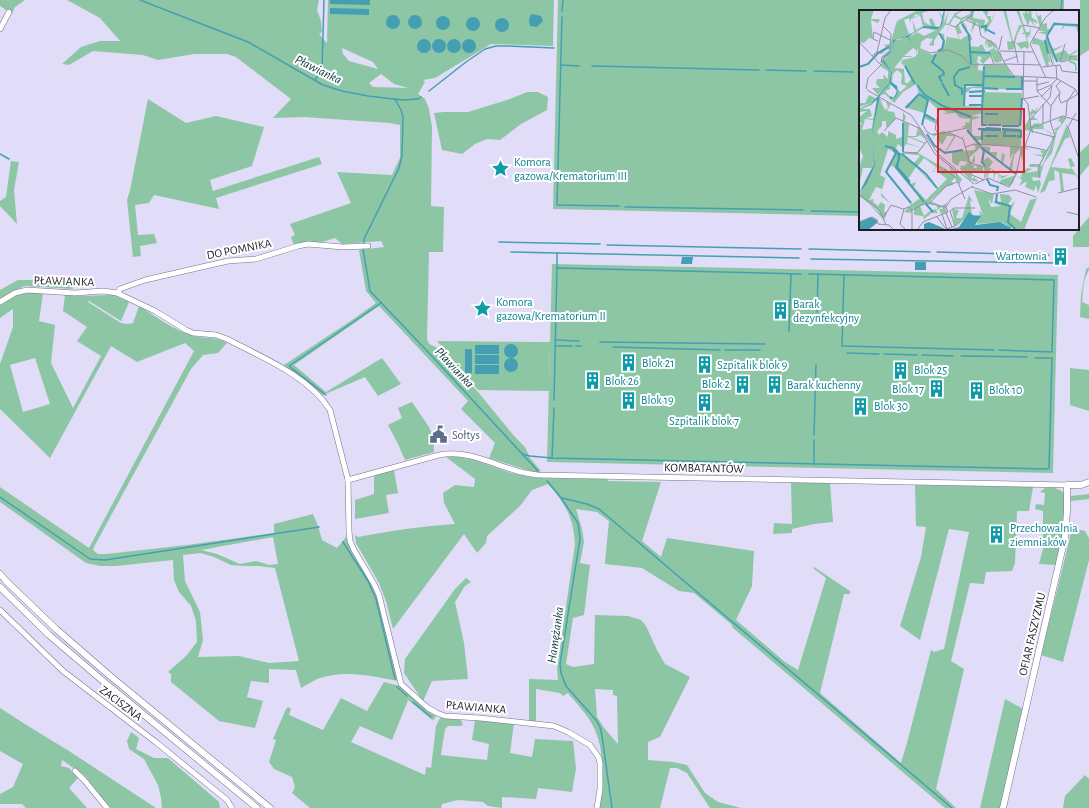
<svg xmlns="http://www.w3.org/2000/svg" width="1089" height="808" viewBox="0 0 1089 808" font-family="'Alegreya Sans',sans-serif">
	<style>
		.green { fill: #8dc6a5; fill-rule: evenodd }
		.water { fill: #459fb2 }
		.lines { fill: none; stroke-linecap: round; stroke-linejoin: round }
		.stream { stroke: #459fb2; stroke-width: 1.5 }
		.minor-casing { stroke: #77728b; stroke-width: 6 }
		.tertiary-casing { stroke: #77728b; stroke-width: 7 }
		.minor { stroke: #fff; stroke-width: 5 }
		.tertiary { stroke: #fff; stroke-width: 6 }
		.labels { text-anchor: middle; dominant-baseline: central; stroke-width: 4; stroke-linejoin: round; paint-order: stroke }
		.culture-label { font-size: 12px; fill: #0d838f; stroke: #fff; text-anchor: start }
		.street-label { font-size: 12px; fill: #1d1b25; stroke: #fff }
		.service-label { font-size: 12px; fill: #4e5e75; stroke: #fff; text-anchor: start }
		.water-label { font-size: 13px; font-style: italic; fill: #0e3942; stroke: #fff }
		.inset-river { fill: none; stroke: #459fb2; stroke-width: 2 }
		.inset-road { fill: none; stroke: #938fa4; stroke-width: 1 }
		.view { fill: #d62828; fill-opacity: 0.15; stroke: #d62828; stroke-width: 2 }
		.inset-edge { fill: none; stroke: #1d1b25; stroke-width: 2 }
	</style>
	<rect width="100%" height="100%" fill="#e1dcf8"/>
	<g class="green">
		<polygon points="0,0 25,0 15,7 12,14 0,6"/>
		<path d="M 67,0 L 319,0 L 317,10 L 321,21 L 322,32 L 319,34 L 327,43 L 328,0 L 554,0 L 553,46 L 491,44 L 435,78 L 423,80 L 425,82 L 418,94 L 425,99 L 429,109 L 432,127 L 431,206 L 444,207 L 443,252 L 429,252 L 427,339 L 429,344 L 436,347 L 478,392 L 514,436 L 525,447 L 530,458 L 541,471 L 536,473 L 489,458 L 495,443 L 461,409 L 468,401 L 379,306 L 294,365 L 326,392 L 382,358 L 401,384 L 378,396 L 365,377 L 323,395 L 284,365 L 352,320 L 376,303 L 366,291 L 359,250 L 384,247 L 381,241 L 342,244 L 335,238 L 319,243 L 294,245 L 291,237 L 295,235 L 290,224 L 351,203 L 337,172 L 392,175 L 400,158 L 400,125 L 390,123 L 304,117 L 273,118 L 291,99 L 236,57 L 227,54 L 194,54 L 158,60 L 143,55 L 93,51 L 69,65 L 62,64 L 81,47 L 100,41 L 120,41 L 100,18 ZM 342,48 L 373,62 L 378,69 L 349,61 L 343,54 ZM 381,74 L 394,84 L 408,88 L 373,87 L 369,83 Z"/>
		<polygon points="558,0 1064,0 1064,11 860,11 860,216 553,209"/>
		<polygon points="1080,0 1089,0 1089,50 1080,56"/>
		<polygon points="527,92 538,92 548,97 547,110 521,124 500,140 487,139 475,144 462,154 442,150 434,113 444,112 468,112 510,99"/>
		<polygon points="148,99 186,123 216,116 264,127 252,166 210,180 213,191 319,157 322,164 216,198 219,209 154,195 149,203 135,205 138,235 154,234 157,243 140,246 141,256 133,257 127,200 130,190"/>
		<polygon points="1089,144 1089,165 1078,178 1078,154"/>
		<polygon points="11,161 19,162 14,190 17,224 0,206 0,201 6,197"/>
		<polygon points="1089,217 1089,247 1073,247 1073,236"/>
		<polygon points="552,264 1058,275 1053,473 547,462"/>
		<path d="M 1089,267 C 1089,271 1088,272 1086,276 C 1083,284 1083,293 1082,302 L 1089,305 L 1089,319 L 1080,317 L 1081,295 L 1086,269 Z"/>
		<polygon points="18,280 72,280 73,289 24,286 0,299 0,290"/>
		<path d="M 32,293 L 43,293 L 39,321 L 55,325 L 51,363 L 73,408 L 101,356 L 77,341 L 87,327 L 63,311 L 65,295 L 79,296 L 113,295 L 129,302 L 121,321 L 89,301 L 88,302 L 121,323 L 127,324 L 133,323 L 139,306 C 157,317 173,330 194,336 C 205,339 217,336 227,343 L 218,353 L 203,355 L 191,369 L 95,545 L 93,550 L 98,554 L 106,554 L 187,545 L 274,533 L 274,524 L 313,514 L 318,526 L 322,540 L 337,548 L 346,537 L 352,550 L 372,585 L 378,599 L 398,681 C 372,676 344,669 317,679 C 312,682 306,685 301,688 L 296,670 L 269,669 L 269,683 L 251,681 L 247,697 L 263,701 L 255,728 L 219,721 L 171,682 L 171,674 L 168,672 L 186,656 L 197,642 L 196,621 L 191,606 L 179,592 L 174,580 L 173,560 L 116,566 L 100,566 L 86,563 L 0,502 L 0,487 L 89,548 L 194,351 L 185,343 L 137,362 L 111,346 L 50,458 L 0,409 L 0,364 L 13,327 L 13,309 L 0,318 L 0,305 L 16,294 ZM 35,358 L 50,404 L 23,412 L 10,365 ZM 273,537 L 278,564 L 269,565 L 256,561 L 240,564 L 217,554 L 201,550 ZM 200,553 L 214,557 L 231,565 L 243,566 L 259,566 L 275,568 L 299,661 L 269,663 L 239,656 L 198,657 L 203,640 L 200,612 L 185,581 L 183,555 Z"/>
		<polygon points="437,341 550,342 549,391 478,390"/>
		<polygon points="1070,368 1089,370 1089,411 1070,405"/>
		<polygon points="412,402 429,427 433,436 434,452 405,460 398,444 388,425 402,418 398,408"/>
		<path d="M 446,457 L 459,457 L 475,460 L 511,473 L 535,478 L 607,479 L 608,481 L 661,482 L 642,541 L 661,557 L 667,538 L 754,551 L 752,586 L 736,620 L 785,662 L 798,670 L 826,578 L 813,568 L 814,567 L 850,591 L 850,594 L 844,594 L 820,693 L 901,763 L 907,743 L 931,650 L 934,652 L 944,649 L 969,532 L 949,529 L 920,640 L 900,626 L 921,557 L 926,527 L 916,526 L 915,485 L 1033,487 L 1029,511 L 1017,511 L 1015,563 L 1012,571 L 986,572 L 984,584 L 970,583 L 951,661 L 964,669 L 936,789 L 956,808 L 945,808 L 733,628 L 731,624 L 694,593 L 679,591 L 642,568 L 605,564 L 605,562 L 609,521 L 597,512 L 576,509 L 582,529 L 584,542 L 580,563 L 590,565 L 584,615 L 573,618 L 566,664 L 573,667 L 594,664 L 595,615 L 628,616 L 641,620 L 646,626 L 657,650 L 665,664 L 690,677 L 660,737 L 648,742 L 648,760 L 673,762 L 687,765 L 705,793 L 718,802 L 741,808 L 710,808 L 687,773 L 677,768 L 670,768 L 660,808 L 599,808 C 602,782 606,753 594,728 C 588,715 577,704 568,693 L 563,696 L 560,693 L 536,689 L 536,722 L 529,721 L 529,679 L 558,680 L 557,669 L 575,544 C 573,516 566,505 548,484 L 532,490 L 520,506 L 487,536 L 486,543 L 477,553 L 464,534 L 393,629 L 386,601 L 379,583 L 356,543 L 355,535 L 358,537 C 390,531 422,526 455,524 L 444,503 L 443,493 L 455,485 L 474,487 L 475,479 ZM 595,689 L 613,690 L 613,695 L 617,696 L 618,744 L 605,729 L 597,717 Z"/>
		<polygon points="394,470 398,493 386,495 389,513 355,519 355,500 374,494 374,476"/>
		<polygon points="791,482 830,483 833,522 814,524 792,529 792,533 773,534 774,523 792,524"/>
		<polygon points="1052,487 1062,491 1065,496 1065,522 1056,565 1039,564 1043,549 1043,511 1035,509 1036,504 1044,505 1045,493 1040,492 1045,488"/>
		<polygon points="1089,494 1089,499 1071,501 1071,496"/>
		<polygon points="1072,528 1085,531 1089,538 1089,560 1063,662 1041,655 1065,558"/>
		<polygon points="466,578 471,582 465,586 455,602 464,643 468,679 432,681 423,701 404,673 405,659 455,589"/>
		<polygon points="384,682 400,686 404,689 414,699 434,713 436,715 434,720 431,719 408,700 392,740 360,726 351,742 425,775 426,767 431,768 436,726 440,718 461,720 463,724 461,726 448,726 445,729 441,755 487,760 489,744 472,740 475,720 514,723 510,753 532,757 535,739 573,741 576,768 572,792 538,788 536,799 502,797 502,808 488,806 483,802 458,800 442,804 441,808 310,808 292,793 295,787 292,777 274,769 269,762 276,740 273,739 286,709 288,707 291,709 289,715 323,730 341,698 367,711"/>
		<polygon points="1005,699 1025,710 1000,808 980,808"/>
		<polygon points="0,708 28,726 69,751 156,808 111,808 85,776 62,760 61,766 69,768 78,778 69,788 87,808 26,808 22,804 0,804 0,794 13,787 23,764 0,751"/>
		<polygon points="131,732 139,738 136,749 154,758 168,758 219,802 220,808 162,808 161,797 158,785 144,759 129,749 127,741"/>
		<polygon points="1085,775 1089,779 1089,808 1063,808 1065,796"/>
	</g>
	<g class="water">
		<polygon points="330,0 370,0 370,5 330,4"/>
		<polygon points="330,8 369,9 369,15 330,14"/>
		<polygon points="532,14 541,16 543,21 537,27 530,26 529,21 530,16"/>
		<circle cx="393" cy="22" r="7"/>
		<circle cx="415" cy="22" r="7"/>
		<circle cx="443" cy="23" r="7"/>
		<circle cx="473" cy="24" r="7"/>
		<circle cx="502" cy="25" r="7"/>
		<circle cx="454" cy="46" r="7"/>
		<circle cx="469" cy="46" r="7"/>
		<circle cx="424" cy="46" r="7"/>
		<circle cx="439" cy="46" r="7"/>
		<polygon points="682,257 693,257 692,264 681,264"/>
		<rect x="915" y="262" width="11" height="8"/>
		<circle cx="511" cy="351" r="7"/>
		<rect x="475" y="345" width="24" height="9"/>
		<rect x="465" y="349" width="7" height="24"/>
		<rect x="475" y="355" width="24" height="9"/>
		<circle cx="511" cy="365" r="7"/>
		<rect x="475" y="365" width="24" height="9"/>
	</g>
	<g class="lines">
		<g class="stream">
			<polyline points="140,0 248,42 323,85 342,91 368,96 402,100 418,99 421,97"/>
			<polyline points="562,11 563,0"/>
			<polyline points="1061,11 1062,0"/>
			<polyline points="562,17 557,205 619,206"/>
			<polyline points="561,65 579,66"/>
			<polyline points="592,66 759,70"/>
			<polyline points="766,70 806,71"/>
			<polyline points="814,71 853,72"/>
			<polyline points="315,80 322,69 324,0"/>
			<polyline points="429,91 466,62 485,49 496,46 508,46 554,48"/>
			<polyline points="0,154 9,159"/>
			<polyline points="625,207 803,210"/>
			<polyline points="811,211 860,212"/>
			<polyline points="499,242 600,244"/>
			<polyline points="364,244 364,239 399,168 402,156 403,117 401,110 395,99"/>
			<polyline points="607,245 801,249"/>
			<polyline points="363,249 370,291 429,353 538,471"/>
			<polyline points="809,249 930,252"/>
			<polyline points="511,252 557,253 799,258"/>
			<polyline points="937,252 1049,255"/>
			<polyline points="811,259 1054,263"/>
			<polyline points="557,268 557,253"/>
			<polyline points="809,274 1054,280 1052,352 999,350"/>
			<polyline points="844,275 842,346 994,350"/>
			<polyline points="817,312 818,274"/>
			<polyline points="789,331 791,274"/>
			<polyline points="555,340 579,341"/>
			<polyline points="600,342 765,344"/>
			<polyline points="555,346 572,346"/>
			<polyline points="576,346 581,346"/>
			<polyline points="613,347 720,350"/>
			<polyline points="725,350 760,350"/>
			<polyline points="847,353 879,354"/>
			<polyline points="884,354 917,355"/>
			<polyline points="922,355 953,356"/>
			<polyline points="961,356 1027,357"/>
			<polyline points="326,395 289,366 381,303"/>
			<polyline points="554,400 557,268 801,274"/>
			<polyline points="814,435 816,365"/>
			<polyline points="522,454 530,456 552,458 1047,469 1049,468 1052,358 1035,358"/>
			<polyline points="552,458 554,408"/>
			<polyline points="814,464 814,440"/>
			<polyline points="547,481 559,495 578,523 580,539 560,664 561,673 566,686 596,720 600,727 602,736 612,808"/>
			<polyline points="0,497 90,559 105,560 319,527"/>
			<polyline points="562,498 587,504 599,509 952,808"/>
			<polyline points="343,542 368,581 376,599 395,679"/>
			<polyline points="397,687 407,696"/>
			<polyline points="413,702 431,717"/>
		</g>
		<defs>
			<g id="minor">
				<polyline points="0,29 9,12"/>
				<polyline points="117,293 120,289 145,280 228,261 256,259 298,246 308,244 343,247 368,246"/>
				<path d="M 0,302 L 15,293 L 27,290 L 75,293 L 103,291 L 117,293 L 155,311 L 186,330 L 193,333 L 216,335 L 227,339 C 261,357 309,376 330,410 L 348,480 L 349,531 L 350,541 L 354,550 L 374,584 L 379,595 L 401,684 L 428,708 L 437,713 L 445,716 L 480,718 L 554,726 L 568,732 L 590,745 L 599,758 L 600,763 L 600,789 L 597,808"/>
				<path d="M 348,480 L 439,455 C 466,449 492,464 517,471 C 524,473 531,474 538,475 L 1067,485"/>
				<polyline points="0,610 63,671 157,743 227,800 232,808"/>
				<polyline points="75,771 85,781 107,808"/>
			</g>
			<g id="tertiary">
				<polyline points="0,574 6,581 56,629 109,675 270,808"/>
				<polyline points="0,587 49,635 103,681 257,808"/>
				<polyline points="1003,808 1065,537 1067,511 1067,485 1081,485 1089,482"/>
			</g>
		</defs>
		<use href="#minor" class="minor-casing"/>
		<use href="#tertiary" class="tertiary-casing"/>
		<use href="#minor" class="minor"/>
		<use href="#tertiary" class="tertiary"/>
	</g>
	<defs>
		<symbol id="sight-bare" viewBox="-9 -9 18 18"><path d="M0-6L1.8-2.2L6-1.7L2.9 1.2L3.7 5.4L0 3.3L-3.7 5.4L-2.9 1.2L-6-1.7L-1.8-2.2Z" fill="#0f9aa8" stroke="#fff" stroke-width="2.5" paint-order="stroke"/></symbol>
		<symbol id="building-bare" viewBox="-9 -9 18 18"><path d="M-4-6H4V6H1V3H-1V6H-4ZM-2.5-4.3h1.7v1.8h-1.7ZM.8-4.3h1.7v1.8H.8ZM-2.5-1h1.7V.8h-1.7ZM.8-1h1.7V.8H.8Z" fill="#0f9aa8" stroke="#fff" stroke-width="2.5" paint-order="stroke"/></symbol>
		<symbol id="civic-bare" viewBox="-9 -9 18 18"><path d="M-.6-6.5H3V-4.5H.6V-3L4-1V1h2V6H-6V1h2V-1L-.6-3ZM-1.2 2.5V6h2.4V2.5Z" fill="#5c6f8a" stroke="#fff" stroke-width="2.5" paint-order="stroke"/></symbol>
	</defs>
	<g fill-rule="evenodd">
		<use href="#sight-bare" x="488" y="156" width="25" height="25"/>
		<use href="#building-bare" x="1048" y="244" width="25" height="25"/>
		<use href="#sight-bare" x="470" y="296" width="25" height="25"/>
		<use href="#building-bare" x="768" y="298" width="25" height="25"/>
		<use href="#building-bare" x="616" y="350" width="25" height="25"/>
		<use href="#building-bare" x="692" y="352" width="25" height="25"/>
		<use href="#building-bare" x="888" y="358" width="25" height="25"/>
		<use href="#building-bare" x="580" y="368" width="25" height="25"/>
		<use href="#building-bare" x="730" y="372" width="25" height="25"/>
		<use href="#building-bare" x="762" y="372" width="25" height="25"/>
		<use href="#building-bare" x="924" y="376" width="25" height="25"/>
		<use href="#building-bare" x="964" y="378" width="25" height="25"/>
		<use href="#building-bare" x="616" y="388" width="25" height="25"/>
		<use href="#building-bare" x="692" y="390" width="25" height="25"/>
		<use href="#building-bare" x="848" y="394" width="25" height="25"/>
		<use href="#civic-bare" x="426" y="422" width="25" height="25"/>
		<use href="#building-bare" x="984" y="522" width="25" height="25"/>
	</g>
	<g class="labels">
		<g class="culture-label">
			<text x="514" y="162">Komora<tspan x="514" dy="14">gazowa/Krematorium III</tspan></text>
			<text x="1047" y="256" text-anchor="end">Wartownia</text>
			<text x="496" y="302">Komora<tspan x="496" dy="14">gazowa/Krematorium II</tspan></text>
			<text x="793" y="304">Barak<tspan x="793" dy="14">dezynfekcyjny</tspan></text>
			<text x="642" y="363">Blok 21</text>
			<text x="717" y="365">Szpitalik blok 9</text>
			<text x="914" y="370">Blok 25</text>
			<text x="605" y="381">Blok 26</text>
			<text x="730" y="384" text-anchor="end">Blok 2</text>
			<text x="787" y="385">Barak kuchenny</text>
			<text x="924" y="389" text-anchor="end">Blok 17</text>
			<text x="989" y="390">Blok 10</text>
			<text x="641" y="400">Blok 19</text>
			<text x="874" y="406">Blok 30</text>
			<text x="704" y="421" text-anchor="middle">Szpitalik blok 7</text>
			<text x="1010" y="528">Przechowalnia<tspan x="1010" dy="14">ziemniaków</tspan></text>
		</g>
		<g class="street-label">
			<text transform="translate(239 249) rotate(-11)">DO POMNIKA</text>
			<text transform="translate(64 281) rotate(2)">PŁAWIANKA</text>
			<text transform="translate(704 468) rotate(1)">KOMBATANTÓW</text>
			<text transform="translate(1032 634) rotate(-77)">OFIAR FASZYZMU</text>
			<text transform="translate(121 703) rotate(37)">ZACISZNA</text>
			<text transform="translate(476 707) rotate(5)">PŁAWIANKA</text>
		</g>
		<g class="service-label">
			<text x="452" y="435">Sołtys</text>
		</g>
		<g class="water-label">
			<text transform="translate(318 70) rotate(26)">Pławianka</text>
			<text transform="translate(454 368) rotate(47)">Pławianka</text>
			<text transform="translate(556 635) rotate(-82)">Hamężanka</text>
		</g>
	</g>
	<g transform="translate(859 10)">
		<rect width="220" height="220" fill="#e1dcf8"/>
		<path d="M 0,0 L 15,0 L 12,9 L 21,9 L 19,13 L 12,10 L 14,29 L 10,28 L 5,33 L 0,32 ZM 59,0 L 73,0 L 63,3 L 65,12 L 72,16 L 70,9 L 73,8 L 77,17 L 81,16 L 83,9 L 79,0 L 83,6 L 85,0 L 82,15 L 79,18 L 65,16 L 53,24 L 34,30 L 33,41 L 23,50 L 32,62 L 30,73 L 19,85 L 13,78 L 21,78 L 17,74 L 18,69 L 25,69 L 24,64 L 29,69 L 29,61 L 22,57 L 22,50 L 31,40 L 28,38 L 23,44 L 19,43 L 17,49 L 19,42 L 27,37 L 25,35 L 31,34 L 38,11 ZM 57,4 L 60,5 L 53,8 L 55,22 L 50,24 L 45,10 L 50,8 L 52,13 L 52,9 ZM 61,5 L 64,16 L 57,20 L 53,9 ZM 86,0 L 85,13 L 90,0 L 87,13 L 89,14 L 96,3 L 104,0 L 97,5 L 102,8 L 111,4 L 111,0 L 115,0 L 114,8 L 126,10 L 125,16 L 130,11 L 123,0 L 130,0 L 128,6 L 132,6 L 132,11 L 137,0 L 133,11 L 128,19 L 137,24 L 129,20 L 126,23 L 124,18 L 121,19 L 118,12 L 112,23 L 114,12 L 107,8 L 103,10 L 108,18 L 107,22 L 112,25 L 113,30 L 109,31 L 110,36 L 119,37 L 123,34 L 127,42 L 135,38 L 134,36 L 130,38 L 127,31 L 128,40 L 126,33 L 127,30 L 132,30 L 139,39 L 136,37 L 136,40 L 131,42 L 137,40 L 142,43 L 143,51 L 137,53 L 134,50 L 135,53 L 133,45 L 124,54 L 121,51 L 123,47 L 119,46 L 118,52 L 122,55 L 119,55 L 119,60 L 124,61 L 125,55 L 146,54 L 153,65 L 163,67 L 163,80 L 113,78 L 107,83 L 106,78 L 123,75 L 124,74 L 105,74 L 105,101 L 105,96 L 123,97 L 124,82 L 163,83 L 162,116 L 123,115 L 123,103 L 112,106 L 122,107 L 113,110 L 113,126 L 122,126 L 123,120 L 162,121 L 162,136 L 122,135 L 122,130 L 117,130 L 122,136 L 131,137 L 131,142 L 138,142 L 137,148 L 142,151 L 143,143 L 146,145 L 144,153 L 150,159 L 155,141 L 151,149 L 151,137 L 166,137 L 171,140 L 163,138 L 165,141 L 163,151 L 161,139 L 155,145 L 153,161 L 156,163 L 160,155 L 154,173 L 151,176 L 140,173 L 142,170 L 157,165 L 134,146 L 127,143 L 125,139 L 124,151 L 129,147 L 134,152 L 130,158 L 133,159 L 143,166 L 150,165 L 142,169 L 141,165 L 139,173 L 140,165 L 137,163 L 134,170 L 135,163 L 132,159 L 128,168 L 126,156 L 122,153 L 121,155 L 124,142 L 122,137 L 110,148 L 112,153 L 116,144 L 116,152 L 112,154 L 116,156 L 114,158 L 118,158 L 117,155 L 124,157 L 124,161 L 114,162 L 112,169 L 116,167 L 116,169 L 119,170 L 118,172 L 111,170 L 101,159 L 102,155 L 105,156 L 109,152 L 101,151 L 99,156 L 97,155 L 93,152 L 93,143 L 86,143 L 75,135 L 86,142 L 95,126 L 88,126 L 83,135 L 79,130 L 80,123 L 72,129 L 76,125 L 72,124 L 85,121 L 97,126 L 87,142 L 115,140 L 117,137 L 114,135 L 118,134 L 109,123 L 103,128 L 111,129 L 102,128 L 109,123 L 108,118 L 102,117 L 107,115 L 106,112 L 110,113 L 111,109 L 101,108 L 97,103 L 84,104 L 88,102 L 76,97 L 69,90 L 65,103 L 77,110 L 77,114 L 65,108 L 64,115 L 65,103 L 45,97 L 60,84 L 57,74 L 44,82 L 35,93 L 26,84 L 20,86 L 33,68 L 33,61 L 24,50 L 33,42 L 35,31 L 54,25 L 65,17 L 81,18 ZM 95,7 L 102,10 L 96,17 L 100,29 L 88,27 L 89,18 ZM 102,13 L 109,25 L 101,30 L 99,24 L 103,23 L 99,14 ZM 86,15 L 90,15 L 86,36 L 85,24 L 80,23 ZM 66,17 L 73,20 L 77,20 L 65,26 L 58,22 ZM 80,23 L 84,29 L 83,39 L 74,45 L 61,40 L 62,32 L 68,28 L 74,29 L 70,35 L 75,36 L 75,31 ZM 54,38 L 57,40 L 57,44 L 59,38 L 59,43 L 56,47 L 43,50 L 45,56 L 42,53 L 43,48 L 45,47 L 51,47 L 54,46 L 45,46 ZM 42,50 L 53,68 L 49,73 L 46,73 L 45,59 L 35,58 ZM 38,60 L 43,64 L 42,74 L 48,76 L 41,82 L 33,71 L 34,64 ZM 32,72 L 38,76 L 39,82 L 33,89 L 26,81 L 31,79 L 31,75 L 36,78 ZM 144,0 L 147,1 L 154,32 L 160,15 L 163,15 L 157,0 L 160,0 L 167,22 L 170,22 L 172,17 L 171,25 L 167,25 L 173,26 L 168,27 L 170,37 L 168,39 L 166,37 L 162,39 L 157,33 L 168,31 L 166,24 L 162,24 L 165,22 L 163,16 L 158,25 L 155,39 L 149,40 L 148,31 L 153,32 ZM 166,0 L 170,4 L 169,0 L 172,0 L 173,8 L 177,10 L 179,14 L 174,11 L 176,17 L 171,10 L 169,16 L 163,2 L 166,4 ZM 176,0 L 179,6 L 182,5 L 183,14 L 188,13 L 188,19 L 192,19 L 195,12 L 215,16 L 220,14 L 220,26 L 217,17 L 206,16 L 202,20 L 204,15 L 196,14 L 188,27 L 194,39 L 206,35 L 195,41 L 196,44 L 206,40 L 210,45 L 216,41 L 220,40 L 211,46 L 217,46 L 220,51 L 210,50 L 217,53 L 218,59 L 216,62 L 216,55 L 210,52 L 209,59 L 210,50 L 208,48 L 208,50 L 198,52 L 194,46 L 195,55 L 192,44 L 189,44 L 192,53 L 189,51 L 190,56 L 187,56 L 180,35 L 173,34 L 174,27 L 185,31 L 188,25 L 178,22 L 186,22 L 179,20 L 183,15 L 181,17 ZM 10,85 L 18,89 L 13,124 L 15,152 L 13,158 L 7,173 L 0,182 L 13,158 L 4,158 L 0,176 L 0,158 L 4,146 L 0,137 L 0,115 L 3,114 L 0,111 L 0,107 L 8,101 L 0,102 L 0,99 L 12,93 L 0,97 L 0,93 L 6,93 ZM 18,90 L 14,109 L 7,108 L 13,106 L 11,99 L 3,99 ZM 6,109 L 14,110 L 13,118 L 3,120 ZM 20,88 L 25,92 L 21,90 L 26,100 L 29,98 L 27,91 L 32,94 L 28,101 L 35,102 L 37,108 L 29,117 L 27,117 L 27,111 L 23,111 L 23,116 L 18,121 L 20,125 L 23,122 L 29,127 L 29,121 L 37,125 L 37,129 L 43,127 L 44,102 L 47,107 L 45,112 L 50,114 L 49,126 L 57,126 L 59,117 L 66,129 L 61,125 L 58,127 L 52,127 L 67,133 L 59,143 L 92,162 L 90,156 L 103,169 L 100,175 L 96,163 L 96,168 L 92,172 L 95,173 L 94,175 L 88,176 L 71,191 L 83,196 L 89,192 L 86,197 L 88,202 L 82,204 L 80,199 L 84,199 L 83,197 L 77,200 L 79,203 L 73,203 L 66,208 L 66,211 L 64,206 L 55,205 L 55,197 L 52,203 L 45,202 L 52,194 L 28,163 L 22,183 L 31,193 L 22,186 L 22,182 L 23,179 L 17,177 L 10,190 L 15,189 L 14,192 L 19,196 L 22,192 L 26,195 L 25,201 L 28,203 L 25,210 L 10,194 L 21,203 L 19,200 L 0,186 L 16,155 L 13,124 ZM 49,127 L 66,134 L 59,142 L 41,143 L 37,138 L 39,134 L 43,137 L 43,141 L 47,134 L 62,137 L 48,133 ZM 29,139 L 37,143 L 26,168 L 21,165 ZM 46,144 L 59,145 L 61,146 L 55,153 L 44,146 ZM 65,148 L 77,157 L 73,162 L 77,162 L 74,161 L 78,157 L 81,159 L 79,162 L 88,169 L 79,178 L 58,157 ZM 31,155 L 35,157 L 61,188 L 53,194 L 28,162 ZM 57,157 L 78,179 L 67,190 L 55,177 L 57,172 L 52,174 L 49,169 ZM 67,193 L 78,195 L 78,199 L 72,200 L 65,206 L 61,196 ZM 180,95 L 173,99 L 176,101 L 179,96 L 177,103 L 172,105 L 179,110 L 172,110 L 172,116 L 176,113 L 179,114 L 180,110 L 180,115 L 184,114 L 185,119 L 189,121 L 192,123 L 193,127 L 197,125 L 195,123 L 197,120 L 194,120 L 202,115 L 202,112 L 199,111 L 201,107 L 207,107 L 207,109 L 198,121 L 193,143 L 185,153 L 181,168 L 173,167 L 174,171 L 181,170 L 182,174 L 179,183 L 177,175 L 175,181 L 166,177 L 168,171 L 160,176 L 163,170 L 157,165 L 162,168 L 163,161 L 169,158 L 173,159 L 166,163 L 179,161 L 180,157 L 170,157 L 171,154 L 181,154 L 184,147 L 173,144 L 184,145 L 181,141 L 187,140 L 191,135 L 181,155 L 183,156 L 194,131 L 191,123 L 185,119 L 174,119 L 174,124 L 172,121 L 165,120 L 164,123 L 170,126 L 164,124 L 164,118 L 171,108 L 174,108 L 171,105 L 170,101 L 172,102 L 173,99 ZM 208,114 L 211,127 L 206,129 L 192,157 L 212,159 L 209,149 L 212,148 L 216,156 L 212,157 L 220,169 L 216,165 L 203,163 L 205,181 L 202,182 L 200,162 L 195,160 L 196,170 L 190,171 L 186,181 L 181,183 ZM 115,180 L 135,184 L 133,194 L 129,188 L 132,197 L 142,196 L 135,193 L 138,184 L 137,191 L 142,193 L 141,184 L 150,185 L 153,189 L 149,194 L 151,196 L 156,191 L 151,204 L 162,212 L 171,190 L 178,188 L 165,220 L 157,220 L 153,216 L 152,219 L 149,220 L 148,215 L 142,212 L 118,214 L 121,206 L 117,207 L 112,205 L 111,203 L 99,215 L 88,220 L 96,215 L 93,199 L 100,200 L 97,208 L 103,208 L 110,185 L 114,192 L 111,190 L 113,205 L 121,205 L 120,200 L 124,205 Z" fill="#8dc6a5" fill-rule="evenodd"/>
		<path d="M 85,0 L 86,0 L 82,17 L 78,19 L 63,18 L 49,27 L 54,33 L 48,27 L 38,29 L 35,32 L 33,42 L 24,49 L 33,62 L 32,72 L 38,76 L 39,82 L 36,88 L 31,89 L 31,86 L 35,88 L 38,81 L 31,73 L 21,85 L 13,124 L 16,155 L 8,173 L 0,184 L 15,154 L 13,122 L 18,89 L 12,95 L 0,99 L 12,94 L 30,73 L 32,62 L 23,51 L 25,46 L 33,41 L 34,30 L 53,24 L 65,16 L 81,17 ZM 110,202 L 115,206 L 122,206 L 116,215 L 141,212 L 152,218 L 149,220 L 88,220 L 100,217 ZM 11,207 L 18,210 L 18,213 L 9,220 L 0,220 L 1,212 ZM 70,212 L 84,218 L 86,220 L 65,220 L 65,214 Z" fill="#459fb2"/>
		<path class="inset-river" d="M 103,14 L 110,25 L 112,54M 122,17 L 127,16 L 127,19 L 136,24M 186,30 L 189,43M 190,32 L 188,26 L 195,14 L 219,15M 190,32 L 198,52M 79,41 L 83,39 L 85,31 L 80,23M 110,42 L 131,43M 77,44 L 73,52 L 84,61 L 85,64 L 80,67 L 83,72M 46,56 L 56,74M 0,57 L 9,54 L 19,43 L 30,37M 124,66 L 156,67M 83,73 L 90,86M 58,75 L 66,85 L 84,96 L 112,107M 125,78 L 139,79M 147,79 L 163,79 L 163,67M 124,80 L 125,56M 110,82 L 126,81M 60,84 L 69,90 L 63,115M 103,85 L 103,79 L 96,75 L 95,67 L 100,60 L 111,57M 110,86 L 123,86M 110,95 L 123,95M 105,96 L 106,75 L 124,75M 47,98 L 60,84M 123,99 L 124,80M 123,100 L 123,115 L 128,115M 65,104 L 76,110M 126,104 L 139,104M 129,115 L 142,115M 143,116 L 160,116M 161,116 L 163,88M 127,118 L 142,119M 119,119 L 142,119M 143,119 L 162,120M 108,120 L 122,136M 143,120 L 162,121 L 162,127 L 158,126M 146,121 L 145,126 L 157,126M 68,124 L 75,135 L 86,143 L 104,140M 126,126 L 139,126M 123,130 L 123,120 L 142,120M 26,136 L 34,138 L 39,143 L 40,149 L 37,157 L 65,192M 122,137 L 125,141 L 123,152 L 126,156M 123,138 L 157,164M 34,140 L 37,143 L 27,162 L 52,193M 44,142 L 44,113M 41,143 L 38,157 L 51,172M 43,144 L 67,164 L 78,178M 128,169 L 131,175 L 139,177 L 138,181M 138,184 L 137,192 L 151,196 L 149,212 L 157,220M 66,193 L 74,202"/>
		<path class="inset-road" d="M 107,10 L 120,16 L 122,26 L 136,34 L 146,54 L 182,55M 91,15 L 96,17 L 112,6 L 115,0M 164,15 L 181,18M 19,31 L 14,29 L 15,22 L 31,30M 0,32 L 22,55 L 9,68 L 7,79M 152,32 L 155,32 L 159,53M 61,39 L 71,43 L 89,40 L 103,46 L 111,55 L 146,54 L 155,66 L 197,68 L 216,79 L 219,84 L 209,90M 140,40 L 143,26M 141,41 L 174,42M 131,43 L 135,55M 190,43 L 194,55M 13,46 L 18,42 L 26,8 L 32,0M 145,51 L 159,46M 201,52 L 206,34M 202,52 L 210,50 L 212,46 L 220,46M 22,53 L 23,47 L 31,40 L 32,24 L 24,16M 197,55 L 198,69M 201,55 L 203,61 L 220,63M 183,57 L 201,55M 178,68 L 178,81 L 192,96M 187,68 L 171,34 L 186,8 L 195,0M 164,71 L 178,71M 202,71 L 197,76 L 201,82 L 200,88 L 202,93 L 209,90M 177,75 L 190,72M 8,80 L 52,105 L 80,145 L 115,174M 178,81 L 192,75M 182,87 L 192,77M 164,89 L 180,86M 184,94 L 184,114M 192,96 L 200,84M 217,103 L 209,117 L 220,149M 207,106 L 208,92 L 216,80M 171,110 L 191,87 L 193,74 L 198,69M 191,111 L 192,96M 64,115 L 68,122 L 74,125 L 89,122 L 104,129 L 111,153 L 126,157 L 126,168M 172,118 L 204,106 L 220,111M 25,121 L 37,108 L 60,118 L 76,144 L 98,162 L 97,168 L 106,189M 172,121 L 195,127M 89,122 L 108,118M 79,123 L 76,119 L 80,100M 166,136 L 186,140M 107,137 L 115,134 L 163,137M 43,142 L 58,143 L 68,131M 85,159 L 97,168M 113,165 L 125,170M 181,168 L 179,158 L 196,126 L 191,111M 116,174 L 129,168 L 150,177 L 157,165 L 163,137 L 166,136 L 172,119 L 169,94 L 164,88 L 165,42M 113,177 L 133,184 L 156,180 L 177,187M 199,183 L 220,178M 0,184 L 21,201 L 27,215M 71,193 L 87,176 L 98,172M 45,199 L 41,214 L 47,220M 53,200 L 67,193 L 87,197M 91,201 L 95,198 L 116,198M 208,202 L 220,205M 87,203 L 93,217M 83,204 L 88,219M 25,207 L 32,195 L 44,199 L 50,197 L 53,200M 78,207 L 87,219 L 96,216 L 91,201M 0,212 L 13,207 L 18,210 L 19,214M 19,214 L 30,215 L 35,220M 53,220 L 53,200M 58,220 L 64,212 L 89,202 L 87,197 L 92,189 L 114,176"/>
		<path class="view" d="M 79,99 L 165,99 L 165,162 L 79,162 Z"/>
		<rect width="220" height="220" class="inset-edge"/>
	</g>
</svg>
